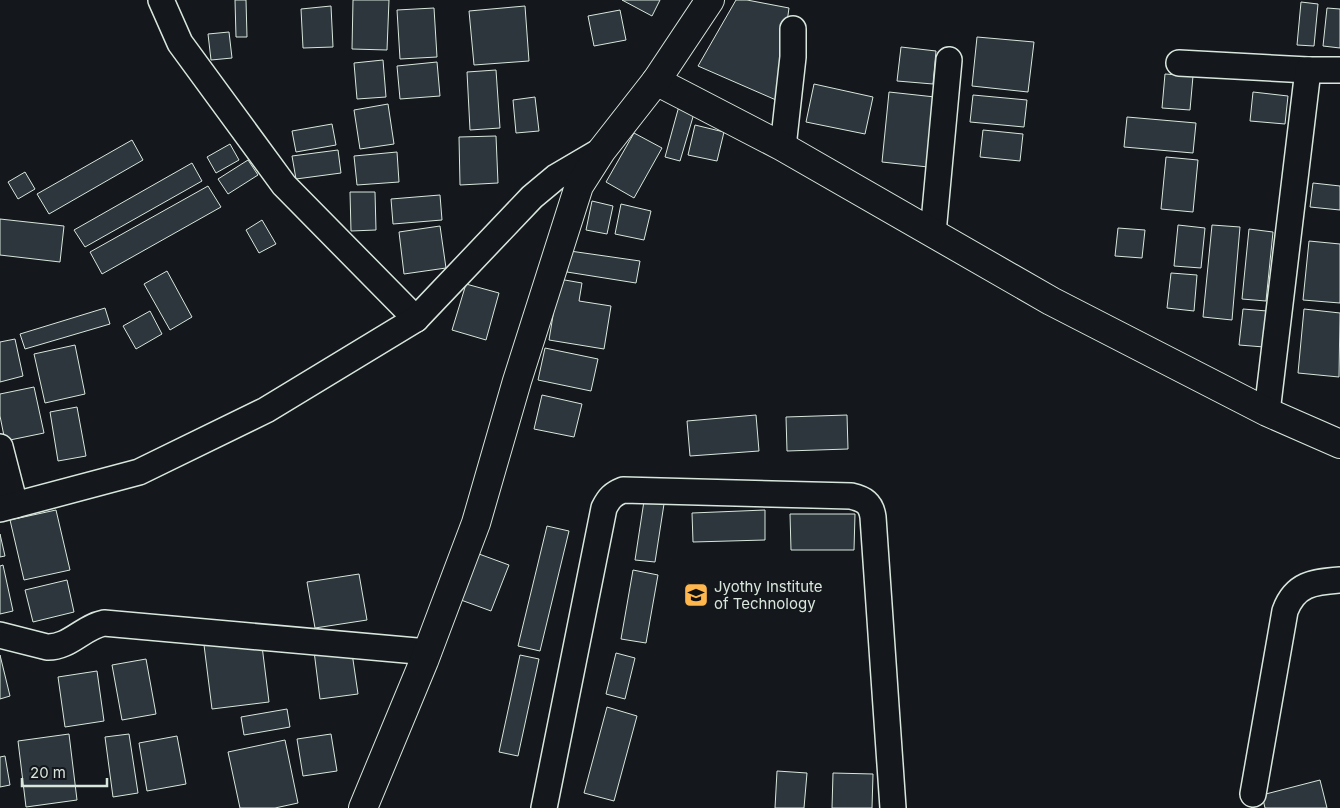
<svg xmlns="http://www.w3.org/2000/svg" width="1340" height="808" viewBox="0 0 1340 808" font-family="Inter,sans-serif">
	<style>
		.building { fill: #2c363c; stroke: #d8e6dc }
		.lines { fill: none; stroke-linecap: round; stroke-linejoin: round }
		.street-casing { stroke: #d8e6dc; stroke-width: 28 }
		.secondary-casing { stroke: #d8e6dc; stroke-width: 30 }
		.street { stroke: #14181c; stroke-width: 25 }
		.secondary { stroke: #14181c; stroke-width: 28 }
		.labels { text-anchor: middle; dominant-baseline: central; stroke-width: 4; stroke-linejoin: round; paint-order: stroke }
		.poi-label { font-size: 15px; fill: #d8e6dc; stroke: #14181c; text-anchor: start }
	</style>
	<rect width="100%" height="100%" fill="#14181c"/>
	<g class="building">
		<polygon points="235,0 246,0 247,37 236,37"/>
		<polygon points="353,0 389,0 387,50 352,49"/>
		<polygon points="622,0 660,0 652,16"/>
		<polygon points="736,0 747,0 789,8 776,100 698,66"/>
		<polygon points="1301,2 1318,4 1314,46 1297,45"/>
		<polygon points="331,6 333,47 303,48 301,9"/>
		<polygon points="525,6 529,61 474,65 469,11"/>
		<polygon points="434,8 437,57 400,59 397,10"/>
		<polygon points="1327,8 1340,9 1340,48 1323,46"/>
		<polygon points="620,10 626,40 594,46 588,16"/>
		<polygon points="229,32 232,58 211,60 208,34"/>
		<polygon points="977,37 1034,42 1028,92 972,86"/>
		<polygon points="901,47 936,51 933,84 897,81"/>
		<polygon points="383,60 386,97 357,99 354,63"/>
		<polygon points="437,62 440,96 400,99 397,66"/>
		<polygon points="496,70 500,128 470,130 467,72"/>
		<polygon points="1165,74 1193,76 1190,110 1162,108"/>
		<polygon points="814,84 873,97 865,134 806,122"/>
		<polygon points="889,92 935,97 928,167 882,162"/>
		<polygon points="1253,92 1288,96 1285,124 1250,121"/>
		<polygon points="973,95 1027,100 1024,127 970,122"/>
		<polygon points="535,97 539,131 516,133 513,100"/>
		<polygon points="388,104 394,144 360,149 354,110"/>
		<polygon points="679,106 695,110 680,161 665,157"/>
		<polygon points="1127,117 1196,123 1193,153 1124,147"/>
		<polygon points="332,124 336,145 296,152 292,131"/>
		<polygon points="695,125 724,132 717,161 688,155"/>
		<polygon points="983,130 1023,134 1020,161 980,157"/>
		<polygon points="634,133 662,148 634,198 606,182"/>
		<polygon points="496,136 498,183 460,185 459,137"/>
		<polygon points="132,140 143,160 49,214 37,194"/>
		<polygon points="230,144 239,160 216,173 207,157"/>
		<polygon points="338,150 341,173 296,179 292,156"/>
		<polygon points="397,152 399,182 357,185 354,156"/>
		<polygon points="1166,157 1198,160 1193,212 1161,209"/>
		<polygon points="248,160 258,175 228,194 218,179"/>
		<polygon points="192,163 202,181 85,247 74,230"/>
		<polygon points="25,172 35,189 18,199 8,182"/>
		<polygon points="1313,183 1340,186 1340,210 1310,207"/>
		<polygon points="208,186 221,207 102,274 90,252"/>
		<polygon points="350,192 375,192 376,230 351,231"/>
		<polygon points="440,195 442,220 393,224 391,199"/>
		<polygon points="592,201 613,206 607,234 586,230"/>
		<polygon points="621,204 651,211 644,240 615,234"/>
		<polygon points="0,219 64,226 60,262 0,255"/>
		<polygon points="262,220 276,244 259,253 246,230"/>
		<polygon points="1178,225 1205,228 1201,268 1174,266"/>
		<polygon points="1212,225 1240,227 1232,320 1203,317"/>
		<polygon points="440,226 446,268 404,274 399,232"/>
		<polygon points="1118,228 1145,230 1142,258 1115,256"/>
		<polygon points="1249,229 1273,232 1266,301 1242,299"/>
		<polygon points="1309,241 1340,244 1340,303 1303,300"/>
		<polygon points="570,251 640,261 636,283 567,272"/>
		<polygon points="167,271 192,317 170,330 144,284"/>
		<polygon points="1171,273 1197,275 1194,311 1167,308"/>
		<polygon points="559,279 582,283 579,301 611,306 604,349 549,340"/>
		<polygon points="466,284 499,293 486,340 452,330"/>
		<polygon points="105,308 110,324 25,349 20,334"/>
		<polygon points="1243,309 1267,311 1264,347 1239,345"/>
		<polygon points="1304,309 1340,313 1339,377 1298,373"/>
		<polygon points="150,311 162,334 136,349 123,326"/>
		<polygon points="15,339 23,376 0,382 0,342"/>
		<polygon points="75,345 85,394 45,403 34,354"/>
		<polygon points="545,348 598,359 591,391 538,380"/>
		<polygon points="34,387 44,433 5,441 0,416 0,394"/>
		<polygon points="542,395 582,404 574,437 534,429"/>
		<polygon points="77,407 86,456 58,461 50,412"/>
		<polygon points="756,415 759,451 690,456 687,421"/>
		<polygon points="847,415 848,449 787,451 786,417"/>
		<polygon points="644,501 664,504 655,562 635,560"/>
		<polygon points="56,510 70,570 24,580 10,520"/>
		<polygon points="765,510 765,540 693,542 692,513"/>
		<polygon points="790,514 855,514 854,550 791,550"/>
		<polygon points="547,526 569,531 540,651 518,646"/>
		<polygon points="0,534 5,556 0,557"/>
		<polygon points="479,554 509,565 491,611 461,600"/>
		<polygon points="3,565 13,611 0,614 0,566"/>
		<polygon points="633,570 658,575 646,643 621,639"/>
		<polygon points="359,574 367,620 315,628 307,582"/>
		<polygon points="67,580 74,612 33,622 25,590"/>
		<polygon points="261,638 269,702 212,709 204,645"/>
		<polygon points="351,646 358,694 320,699 314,651"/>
		<polygon points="616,653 635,658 625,699 606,694"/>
		<polygon points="0,655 10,696 0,699"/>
		<polygon points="520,655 539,659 518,756 499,752"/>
		<polygon points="146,659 156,714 122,720 112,665"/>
		<polygon points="97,671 104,721 65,727 58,677"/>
		<polygon points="607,707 637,716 614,801 584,793"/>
		<polygon points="287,709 290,727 244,735 241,717"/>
		<polygon points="69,734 77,800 26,807 18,741"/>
		<polygon points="129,734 138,793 113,797 105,737"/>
		<polygon points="331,734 337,771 303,776 297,739"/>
		<polygon points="177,736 186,784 147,791 139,743"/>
		<polygon points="285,740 298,803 275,808 240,808 228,752"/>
		<polygon points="5,756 10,785 0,787 0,757"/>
		<polygon points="777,771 807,773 804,808 775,808"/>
		<polygon points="833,773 873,774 872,808 832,808"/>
		<polygon points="1320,780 1327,808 1265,808 1262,795"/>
	</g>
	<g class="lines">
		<defs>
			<g id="street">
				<polyline points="161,0 180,43 284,185 416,319"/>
				<polyline points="1179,63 1308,70"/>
				<polyline points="783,147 793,57 793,29"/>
				<polyline points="933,233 949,60"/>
				<polyline points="1267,412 1308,70 1340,70"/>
				<polyline points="0,447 15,505"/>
				<polyline points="0,509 139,472 266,410 416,319 532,197 556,177 602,150"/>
				<path d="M 0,635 L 47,647 C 69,648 83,627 104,623 L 428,652"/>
				<path d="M 1253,794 L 1285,611 C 1295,584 1313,582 1340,580"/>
				<path d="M 544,808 L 604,508 C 609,498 613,494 623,490 L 851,496 C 864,499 871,503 873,517 L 893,808"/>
			</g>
			<g id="secondary">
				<polyline points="656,81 783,147 1051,301 1267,412 1340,444"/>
				<polyline points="363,808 424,661 476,523 517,381 579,186 602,150 656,81 710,0"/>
			</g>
		</defs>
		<use href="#street" class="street-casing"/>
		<use href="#secondary" class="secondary-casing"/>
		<use href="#street" class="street"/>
		<use href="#secondary" class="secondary"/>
	</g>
	<defs>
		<symbol id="university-square" viewBox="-11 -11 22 22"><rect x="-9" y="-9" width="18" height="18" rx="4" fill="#ffb74d" stroke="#14181c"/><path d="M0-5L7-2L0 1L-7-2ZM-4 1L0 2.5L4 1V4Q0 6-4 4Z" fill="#111"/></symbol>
	</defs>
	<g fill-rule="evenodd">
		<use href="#university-square" x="682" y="581" width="28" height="28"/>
	</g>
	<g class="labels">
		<g class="poi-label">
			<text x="714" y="586">Jyothy Institute<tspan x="714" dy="17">of Technology</tspan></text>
		</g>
	</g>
	<path d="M22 778v8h85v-8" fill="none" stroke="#d8e6dc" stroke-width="2.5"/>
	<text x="30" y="778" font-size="15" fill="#d8e6dc" stroke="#14181c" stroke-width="4" paint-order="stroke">20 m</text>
</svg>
